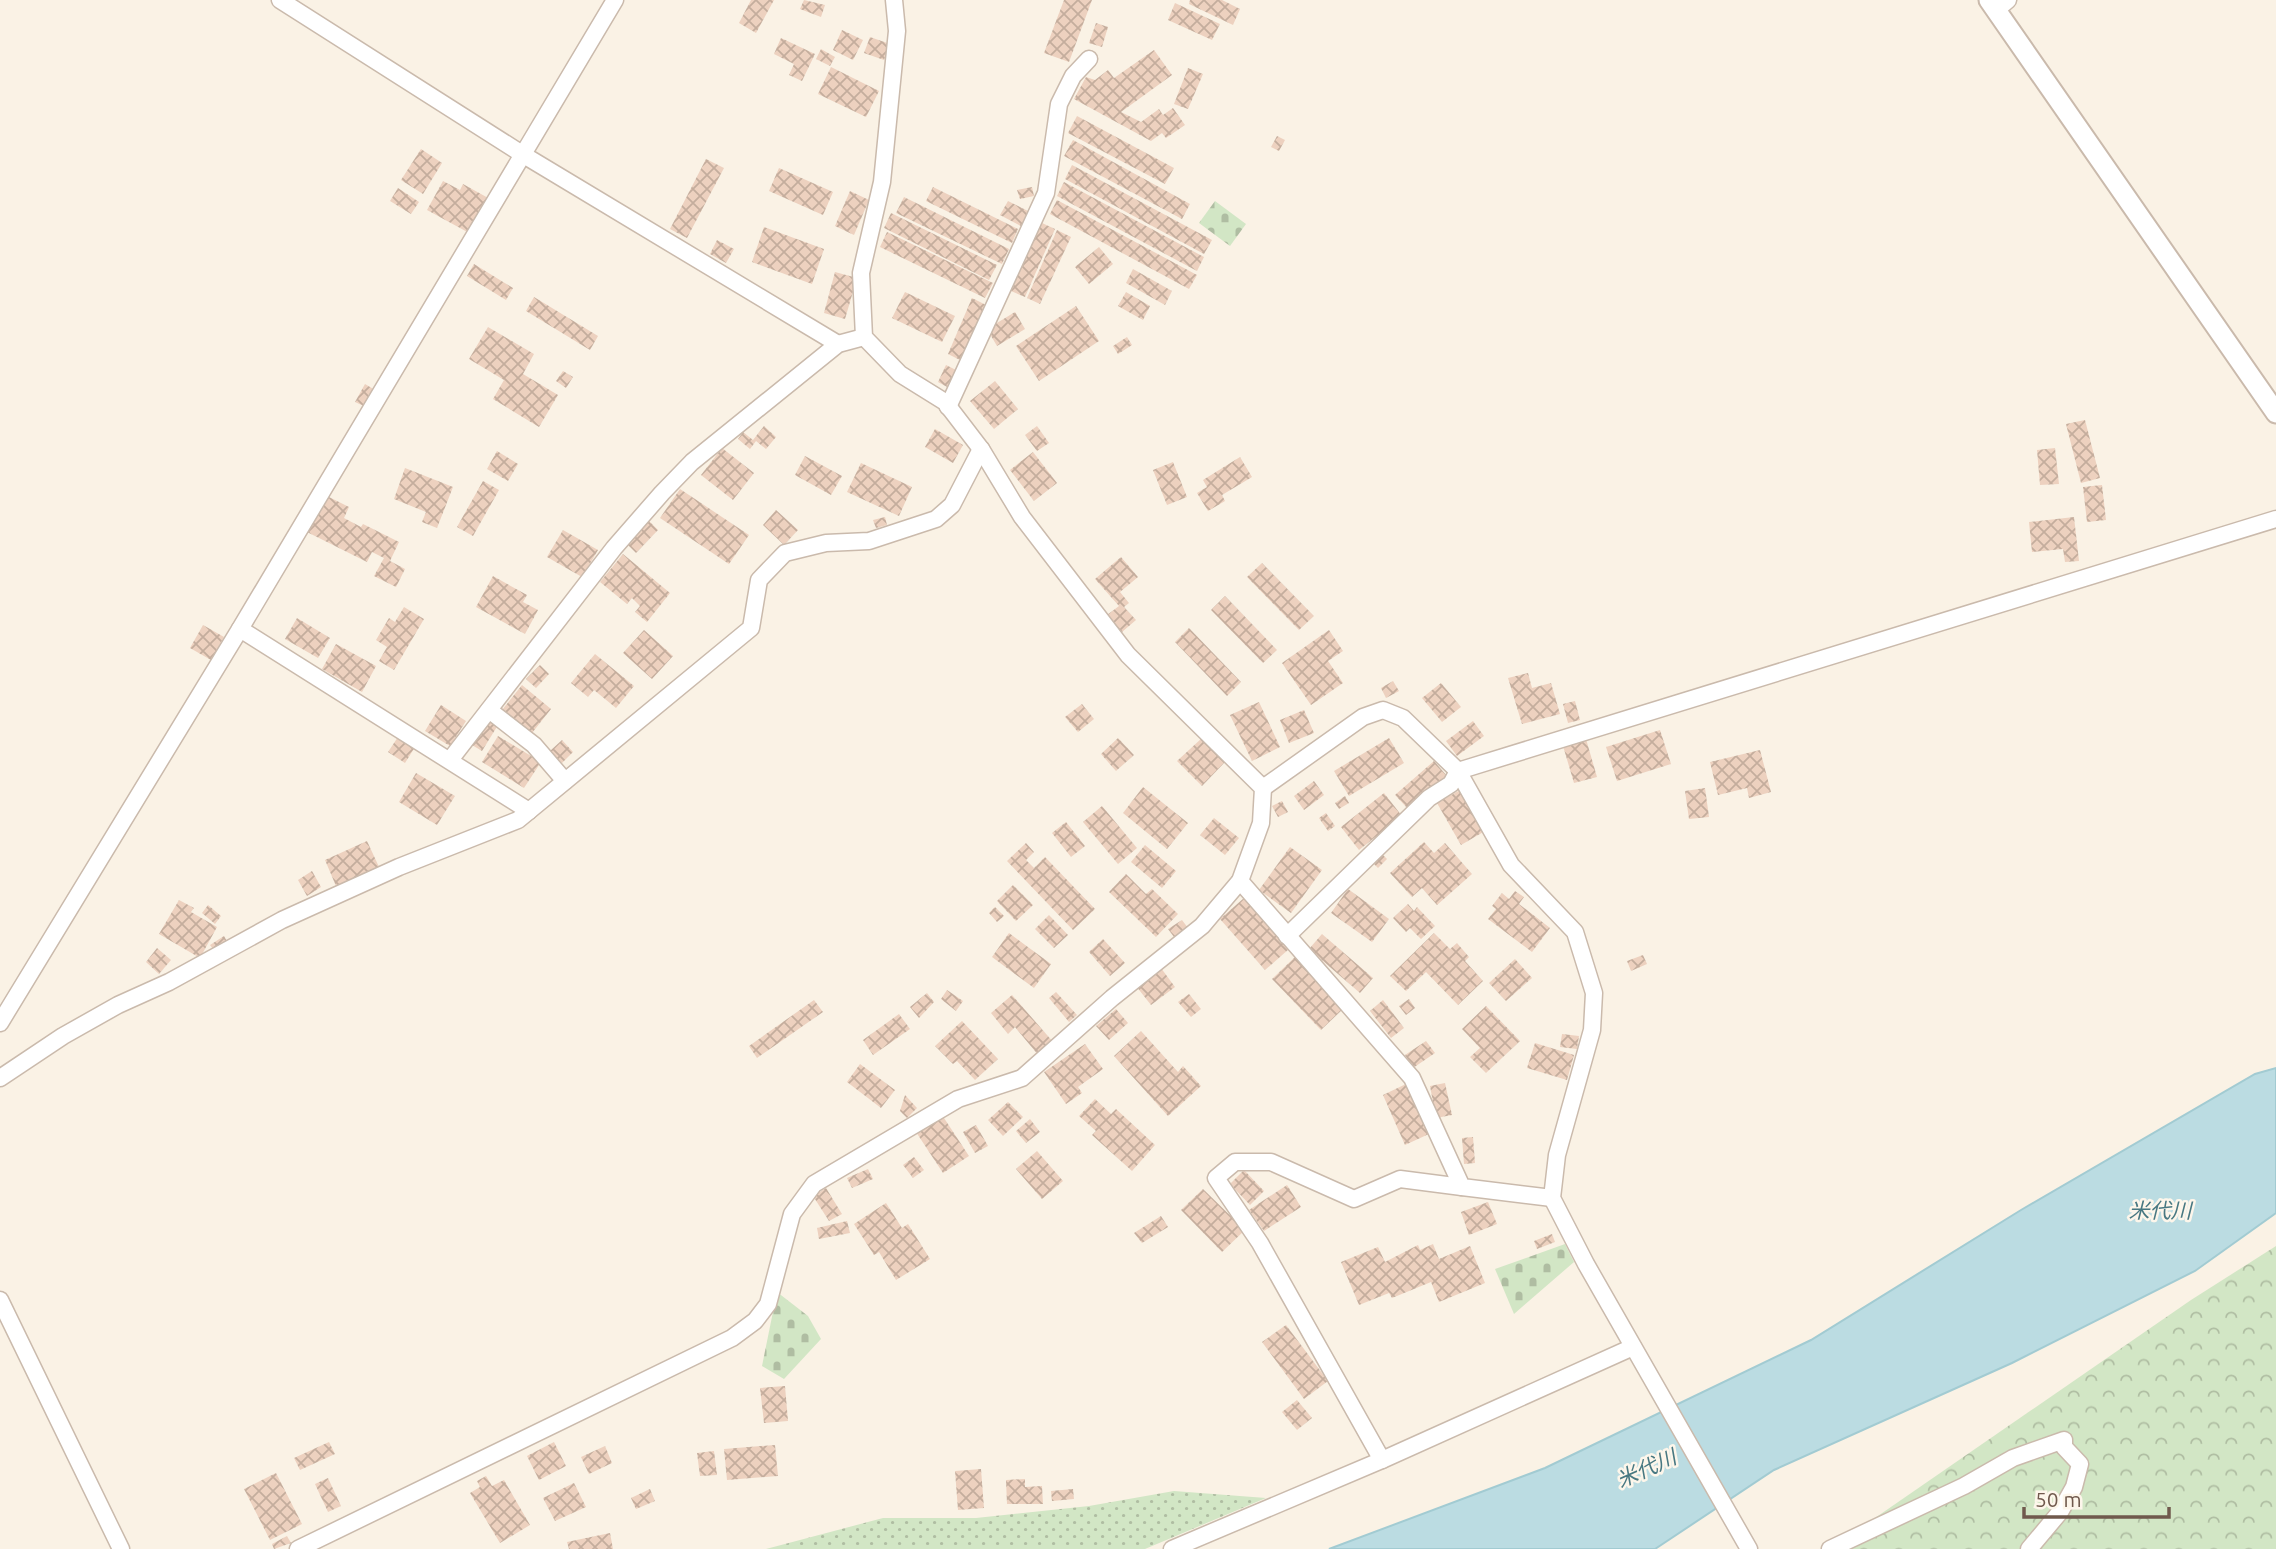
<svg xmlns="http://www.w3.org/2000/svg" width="2276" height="1549" viewBox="0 0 2276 1549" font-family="Ubuntu,'Noto Sans JP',sans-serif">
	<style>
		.forest { fill: url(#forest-crowns) }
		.cemetery { fill: url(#cemetery-stones) }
		.park { fill: url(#park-dots) }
		.water { fill: #bbdce2; stroke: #a2cbd2; stroke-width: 2 }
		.building { fill: url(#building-cross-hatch) }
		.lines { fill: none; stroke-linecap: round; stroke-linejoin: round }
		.minor-casing { stroke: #cabaac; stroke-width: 19 }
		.tertiary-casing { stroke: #cabaac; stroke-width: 23 }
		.minor { stroke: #fff; stroke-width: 16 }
		.tertiary { stroke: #fff; stroke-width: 19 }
		.labels { text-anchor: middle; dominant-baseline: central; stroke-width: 5; stroke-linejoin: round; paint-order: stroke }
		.water-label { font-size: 21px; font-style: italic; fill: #487882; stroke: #fdf6eb }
	</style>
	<defs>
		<pattern id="forest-crowns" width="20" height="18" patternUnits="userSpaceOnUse" patternTransform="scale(1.75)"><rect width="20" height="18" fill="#d2e6c5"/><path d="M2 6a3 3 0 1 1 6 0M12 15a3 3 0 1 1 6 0" fill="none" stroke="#afbda2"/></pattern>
		<pattern id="cemetery-stones" width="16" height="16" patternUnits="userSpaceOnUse" patternTransform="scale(1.75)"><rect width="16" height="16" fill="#d2e6c5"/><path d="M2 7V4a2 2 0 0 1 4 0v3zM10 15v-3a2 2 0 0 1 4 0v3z" fill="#afbda2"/></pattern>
		<pattern id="park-dots" width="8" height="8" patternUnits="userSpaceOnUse" patternTransform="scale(1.75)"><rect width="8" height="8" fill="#d2e6c5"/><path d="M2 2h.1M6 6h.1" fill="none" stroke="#afbda2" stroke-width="1.8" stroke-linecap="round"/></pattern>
		<pattern id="building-cross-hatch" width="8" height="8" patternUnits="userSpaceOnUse" patternTransform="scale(1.75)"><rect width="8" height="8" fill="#edd1bf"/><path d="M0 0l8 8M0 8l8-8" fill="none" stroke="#c4ad9d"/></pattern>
	</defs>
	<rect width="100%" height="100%" fill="#faf2e5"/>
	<polygon class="forest" points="2276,1246 2276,1549 1830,1549 2191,1300"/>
	<g class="cemetery">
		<polygon points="1215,201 1246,224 1230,246 1199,223"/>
		<polygon points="1565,1244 1574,1262 1514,1314 1495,1269"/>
		<polygon points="777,1292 808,1316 821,1339 784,1379 762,1366"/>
	</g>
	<polygon class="park" points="1174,1491 1266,1498 1145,1549 766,1549 883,1518 976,1518 1089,1506"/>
	<polygon class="water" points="2276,1068 2276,1213 2195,1271 2012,1363 1774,1470 1655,1549 1329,1549 1545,1468 1811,1340 2021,1210 2255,1074"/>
	<g class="building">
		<polygon points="751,0 774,0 756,33 739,23"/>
		<polygon points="804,0 825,5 821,17 800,9"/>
		<polygon points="1064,0 1092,0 1069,62 1044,53"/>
		<polygon points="1190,0 1222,0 1240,9 1233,25 1189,4"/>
		<polygon points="1175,3 1220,24 1212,40 1168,20"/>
		<polygon points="1096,23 1108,27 1102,47 1089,43"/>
		<polygon points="842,30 863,40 853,60 833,50"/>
		<polygon points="870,37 890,44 884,60 864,53"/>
		<polygon points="781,38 815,54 802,81 789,75 794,64 774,54"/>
		<polygon points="821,49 835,57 830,66 816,59"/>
		<polygon points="1154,50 1172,75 1121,112 1141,122 1159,109 1163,115 1173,108 1185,125 1166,138 1162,133 1151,141 1074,99 1086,77 1095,80 1108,70 1114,78"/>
		<polygon points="831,67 879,91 866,117 818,94"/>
		<polygon points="1188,68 1203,74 1188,109 1174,104"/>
		<polygon points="1077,116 1174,168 1165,184 1068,133"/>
		<polygon points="1277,136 1285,140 1279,151 1271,147"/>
		<polygon points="1073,140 1190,204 1182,219 1064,156"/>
		<polygon points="421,149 442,163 423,194 401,180"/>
		<polygon points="706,159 724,168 687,238 670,229"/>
		<polygon points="1072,165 1212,240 1204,254 1065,179"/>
		<polygon points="779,168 833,192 823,215 769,191"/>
		<polygon points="443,181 460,190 463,184 490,199 471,234 427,210"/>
		<polygon points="1064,182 1204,257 1197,271 1057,196"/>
		<polygon points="933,187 1018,229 1012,243 926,201"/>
		<polygon points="1032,187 1034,196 1020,199 1017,190"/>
		<polygon points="398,188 419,202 411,214 390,201"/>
		<polygon points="850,191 869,200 854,235 835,226"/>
		<polygon points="904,197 1009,249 1002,264 896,213"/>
		<polygon points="1057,200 1197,275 1189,289 1050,214"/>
		<polygon points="1008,201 1028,211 1021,226 1000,215"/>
		<polygon points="891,213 997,265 989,280 884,228"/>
		<polygon points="1042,223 1055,229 1025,297 1011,291"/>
		<polygon points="764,227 824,249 812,284 752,262"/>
		<polygon points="1057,230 1071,237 1040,304 1027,298"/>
		<polygon points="887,232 993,283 985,298 880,247"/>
		<polygon points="717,240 734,249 726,263 710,254"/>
		<polygon points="1099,247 1113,264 1089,284 1075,267"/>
		<polygon points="474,264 513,288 506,300 467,276"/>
		<polygon points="1133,269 1172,291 1165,305 1126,283"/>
		<polygon points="835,272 857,278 845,319 824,313"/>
		<polygon points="905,292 955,316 942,342 892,318"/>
		<polygon points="1126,292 1150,306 1143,320 1118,306"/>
		<polygon points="534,297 598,336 590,350 526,311"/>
		<polygon points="972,298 988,306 964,362 948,354"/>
		<polygon points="1076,306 1099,341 1039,381 1016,346"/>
		<polygon points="1015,312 1025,329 997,346 987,329"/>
		<polygon points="488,327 534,354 523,374 558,395 539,427 493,399 504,380 469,359"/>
		<polygon points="1127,337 1132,345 1118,354 1113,346"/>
		<polygon points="946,365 958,371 949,388 938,382"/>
		<polygon points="563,371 573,377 566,388 556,381"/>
		<polygon points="995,381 1018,409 994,429 970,401"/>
		<polygon points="365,384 375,390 366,407 355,402"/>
		<polygon points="2085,420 2100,478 2081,483 2066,424"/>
		<polygon points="764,426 776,437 766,449 756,441 750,449 738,439 743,432 753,440"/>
		<polygon points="1037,426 1049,443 1037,451 1025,435"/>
		<polygon points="935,429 963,445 953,463 925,447"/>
		<polygon points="722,448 754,473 733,500 701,475"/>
		<polygon points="2055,448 2059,484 2040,485 2037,450"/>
		<polygon points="497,451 518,464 508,481 487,469"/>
		<polygon points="1033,452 1057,483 1034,501 1010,470"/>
		<polygon points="805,456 842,476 831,495 795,475"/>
		<polygon points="1240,457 1252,477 1222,495 1225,501 1208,511 1197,493 1207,487 1203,480"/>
		<polygon points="1173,462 1187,497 1167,505 1153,470"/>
		<polygon points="861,463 912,487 899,516 847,492"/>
		<polygon points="405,468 453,487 437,528 422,522 426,512 394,499"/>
		<polygon points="483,481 499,490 473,536 457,527"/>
		<polygon points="2102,485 2106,520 2087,522 2083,487"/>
		<polygon points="680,489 749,535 729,564 660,518"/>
		<polygon points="325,495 349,507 344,518 361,527 363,524 399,542 390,561 405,569 396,587 374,576 384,558 372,552 367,562 307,532"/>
		<polygon points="776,510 798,530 784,545 763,525"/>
		<polygon points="885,517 887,525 876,528 873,520"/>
		<polygon points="2074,517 2079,561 2065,562 2063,549 2032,552 2029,522"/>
		<polygon points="648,520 658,530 636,553 626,543"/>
		<polygon points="563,530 598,550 582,577 547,557"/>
		<polygon points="623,554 670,593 647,622 635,612 640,606 632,598 627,604 600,582"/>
		<polygon points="1121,557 1138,577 1120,592 1129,603 1124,607 1136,620 1122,632 1107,615 1119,606 1095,579"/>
		<polygon points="1262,563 1314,616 1299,630 1247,577"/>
		<polygon points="493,576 527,595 523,602 538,610 525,634 476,607"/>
		<polygon points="1225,596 1277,650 1263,663 1211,610"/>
		<polygon points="404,607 424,619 394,670 379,661 387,647 376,640 389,618 395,622"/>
		<polygon points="297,618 330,638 318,658 285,639"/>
		<polygon points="203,625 224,637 211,660 190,648"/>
		<polygon points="1189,628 1241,682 1227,696 1175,642"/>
		<polygon points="644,630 673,656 652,679 623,653"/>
		<polygon points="1329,630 1343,651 1328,661 1343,683 1311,705 1282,663"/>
		<polygon points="336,644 376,666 362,692 322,669"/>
		<polygon points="595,654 634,686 616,708 594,690 588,697 571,683"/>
		<polygon points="540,665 549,674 536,688 526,679"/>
		<polygon points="1528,673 1532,688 1551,683 1560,714 1522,724 1508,678"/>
		<polygon points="1393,681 1399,691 1386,698 1381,688"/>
		<polygon points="1441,683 1461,707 1442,722 1422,698"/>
		<polygon points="522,685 551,709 532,733 502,710"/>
		<polygon points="1575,701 1580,720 1568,723 1563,704"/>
		<polygon points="1259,702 1280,747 1252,761 1230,715"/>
		<polygon points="1082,704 1094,719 1078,732 1065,717"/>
		<polygon points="441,705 466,721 450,746 425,731"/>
		<polygon points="1304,710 1314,733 1289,743 1280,720"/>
		<polygon points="488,719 498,725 482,751 472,745"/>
		<polygon points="1473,721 1484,736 1457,756 1446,741"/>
		<polygon points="1660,730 1671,764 1617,781 1606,747"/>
		<polygon points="400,734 417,744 405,763 388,752"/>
		<polygon points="498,736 541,762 524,788 482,762"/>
		<polygon points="1118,738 1134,755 1116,771 1101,754"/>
		<polygon points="1202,738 1225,762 1202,786 1177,761"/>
		<polygon points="1389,738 1404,763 1349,796 1334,771"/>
		<polygon points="1586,739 1597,777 1574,783 1563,746"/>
		<polygon points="562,740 573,752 562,763 550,751"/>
		<polygon points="1760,750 1771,792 1749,798 1747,788 1718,795 1710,762"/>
		<polygon points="1434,761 1447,776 1409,810 1395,795"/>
		<polygon points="416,773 455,796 437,825 399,802"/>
		<polygon points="1314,781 1324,795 1304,810 1294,796"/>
		<polygon points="1143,787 1188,823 1167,849 1123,813"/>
		<polygon points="1705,788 1709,817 1689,819 1685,791"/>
		<polygon points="1462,789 1485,831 1461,845 1437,803"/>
		<polygon points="1384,793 1402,816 1359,850 1341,827"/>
		<polygon points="1345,796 1349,803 1339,809 1335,803"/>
		<polygon points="1282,801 1288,812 1278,817 1272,806"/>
		<polygon points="1102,806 1137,848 1118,864 1083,822"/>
		<polygon points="1326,813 1335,826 1328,831 1319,818"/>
		<polygon points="1214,818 1239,838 1225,855 1200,835"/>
		<polygon points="1066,822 1085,846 1071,857 1052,833"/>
		<polygon points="367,841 379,867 336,886 325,860"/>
		<polygon points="1424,842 1434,853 1445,843 1472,874 1437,905 1422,888 1412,897 1390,873"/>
		<polygon points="1026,843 1034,852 1026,860 1034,868 1045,857 1095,909 1073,930 1007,861"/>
		<polygon points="1145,845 1176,871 1162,888 1131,862"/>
		<polygon points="1290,847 1322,870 1291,913 1259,890"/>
		<polygon points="1378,850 1387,859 1378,868 1369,859"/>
		<polygon points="312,871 321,887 307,896 298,880"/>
		<polygon points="1126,874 1146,894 1152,889 1178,914 1156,937 1109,892"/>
		<polygon points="1013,885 1033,905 1016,921 997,901"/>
		<polygon points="1348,889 1389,919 1372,942 1331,913"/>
		<polygon points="1515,891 1524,897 1519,904 1550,928 1532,952 1488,919 1496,909 1492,906 1502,893 1509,899"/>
		<polygon points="1244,898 1289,949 1265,970 1220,919"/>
		<polygon points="179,900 194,908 191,912 217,927 200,958 159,934"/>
		<polygon points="1408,904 1414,911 1417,907 1435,926 1421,939 1410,928 1406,932 1393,918"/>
		<polygon points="208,905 221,916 215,924 202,913"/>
		<polygon points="995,907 1004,916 997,922 989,913"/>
		<polygon points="1049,915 1068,935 1054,948 1035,929"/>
		<polygon points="1182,920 1188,928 1174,937 1168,929"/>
		<polygon points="1009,933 1051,964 1034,988 992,957"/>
		<polygon points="1434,933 1450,949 1457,943 1469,957 1465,961 1483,981 1458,1005 1426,972 1406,991 1390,976"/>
		<polygon points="1322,934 1373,978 1360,993 1309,949"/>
		<polygon points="224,936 228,943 215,952 210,945"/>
		<polygon points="1103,939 1125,963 1110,976 1089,952"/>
		<polygon points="157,948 171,960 159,974 146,962"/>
		<polygon points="1643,955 1647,964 1631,971 1627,961"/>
		<polygon points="1295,957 1344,1008 1321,1030 1272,979"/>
		<polygon points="1515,959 1532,978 1506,1001 1489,983"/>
		<polygon points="1161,968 1175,987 1151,1005 1136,986"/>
		<polygon points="947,990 963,1001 956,1011 941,999"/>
		<polygon points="1056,992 1077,1015 1069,1022 1049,998"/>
		<polygon points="927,993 934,1002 919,1018 910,1007"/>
		<polygon points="1189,994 1201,1009 1191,1017 1178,1002"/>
		<polygon points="1012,995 1054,1043 1039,1056 1015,1027 1008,1034 991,1013"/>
		<polygon points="1409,999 1415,1008 1406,1015 1399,1006"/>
		<polygon points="814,1000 823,1012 757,1058 749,1046"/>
		<polygon points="1383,1000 1404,1028 1391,1038 1370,1011"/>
		<polygon points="1486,1006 1520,1041 1486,1073 1470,1057 1480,1048 1462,1029"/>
		<polygon points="1116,1009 1128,1023 1109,1040 1096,1026"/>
		<polygon points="899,1014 910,1029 873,1055 863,1040"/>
		<polygon points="962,1021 998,1059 975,1080 957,1061 953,1064 935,1046"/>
		<polygon points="1141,1031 1178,1072 1183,1066 1201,1086 1168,1116 1114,1056"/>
		<polygon points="1562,1034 1579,1036 1577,1049 1560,1047"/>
		<polygon points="1426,1041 1435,1053 1413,1068 1405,1055"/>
		<polygon points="1535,1043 1574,1055 1567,1080 1527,1068"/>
		<polygon points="1085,1044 1103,1069 1078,1087 1082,1093 1066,1104 1044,1072"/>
		<polygon points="860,1064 895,1090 881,1108 847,1082"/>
		<polygon points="1408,1083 1431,1133 1405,1145 1383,1095"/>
		<polygon points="1445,1083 1452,1115 1436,1118 1430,1086"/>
		<polygon points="905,1095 917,1108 907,1118 900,1111"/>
		<polygon points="1095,1099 1111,1114 1116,1109 1155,1145 1132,1171 1092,1135 1096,1131 1079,1116"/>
		<polygon points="1008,1102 1023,1117 1003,1136 988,1120"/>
		<polygon points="942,1115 969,1156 943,1173 916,1132"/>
		<polygon points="1030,1119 1040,1132 1026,1143 1016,1131"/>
		<polygon points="976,1125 988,1146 975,1153 963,1132"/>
		<polygon points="1473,1137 1475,1163 1464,1164 1462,1138"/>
		<polygon points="1037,1151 1063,1181 1042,1199 1016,1169"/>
		<polygon points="914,1157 924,1170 913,1178 903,1165"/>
		<polygon points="868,1169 873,1179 852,1188 847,1178"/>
		<polygon points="1244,1170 1264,1191 1250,1205 1230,1184"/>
		<polygon points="1287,1185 1301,1207 1264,1231 1249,1210"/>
		<polygon points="826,1188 842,1214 829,1221 813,1196"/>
		<polygon points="1203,1189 1245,1230 1222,1252 1181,1210"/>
		<polygon points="1488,1202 1497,1224 1469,1235 1461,1212"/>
		<polygon points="886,1203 902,1228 908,1224 930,1259 896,1280 879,1252 874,1255 854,1224"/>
		<polygon points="1161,1216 1168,1227 1142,1243 1134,1233"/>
		<polygon points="847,1221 850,1233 819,1239 817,1228"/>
		<polygon points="1552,1234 1555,1242 1537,1249 1534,1241"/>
		<polygon points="1433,1244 1439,1259 1470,1246 1485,1283 1439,1302 1431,1282 1392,1298 1389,1293 1359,1305 1341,1262 1378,1247 1385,1262 1418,1245 1420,1250"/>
		<polygon points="1286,1325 1328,1381 1304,1399 1262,1342"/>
		<polygon points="785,1386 788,1421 764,1423 760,1388"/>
		<polygon points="1297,1400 1312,1418 1297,1430 1282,1412"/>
		<polygon points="329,1442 335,1454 300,1470 294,1458"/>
		<polygon points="554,1442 566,1466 539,1480 527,1456"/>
		<polygon points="775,1445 778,1476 727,1480 724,1449"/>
		<polygon points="605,1446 612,1463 589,1474 581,1457"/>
		<polygon points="714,1451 717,1475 700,1476 697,1453"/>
		<polygon points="981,1469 984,1508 958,1510 955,1471"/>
		<polygon points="276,1473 302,1524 270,1540 244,1489"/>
		<polygon points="486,1476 492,1486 504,1480 530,1525 500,1543 470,1493 480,1487 477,1481"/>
		<polygon points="328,1478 341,1506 328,1512 315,1484"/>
		<polygon points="1025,1479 1025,1487 1042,1486 1043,1504 1007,1504 1006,1480"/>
		<polygon points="574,1483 586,1507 555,1521 543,1498"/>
		<polygon points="650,1489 655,1501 636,1509 631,1498"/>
		<polygon points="1073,1489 1074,1499 1052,1501 1051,1491"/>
		<polygon points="610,1533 613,1549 569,1549 567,1542"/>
		<polygon points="287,1536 291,1543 274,1549 272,1544"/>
	</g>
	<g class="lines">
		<defs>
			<g id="minor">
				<polyline points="280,0 522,154 838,344"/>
				<polyline points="1996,10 2008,0"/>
				<polyline points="948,407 1046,193 1059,104 1073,76 1089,59"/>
				<polyline points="240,629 529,811"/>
				<polyline points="489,710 534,745 565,781"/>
				<polyline points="450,760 614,548 662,493 692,462 838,344 864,337"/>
				<polyline points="1263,788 1363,717 1383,710 1403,718 1458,771 1511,865 1575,932 1594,993 1592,1030 1557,1155 1552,1198 1586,1264 1749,1549"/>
				<polyline points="1240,881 1412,1078 1462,1187 1552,1198"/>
				<polyline points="1287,936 1429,798 1451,784 1458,771 2276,519"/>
				<polyline points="0,1023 240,629 615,0"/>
				<polyline points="0,1078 63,1036 118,1005 169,982 282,920 399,867 518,820 751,628 759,580 785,553 826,543 869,541 936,519 952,505 981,449"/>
				<polyline points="0,1300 121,1549"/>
				<polyline points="1382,1460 1260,1243 1216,1178 1235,1162 1271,1162 1354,1199 1400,1179 1462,1187"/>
				<polyline points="298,1549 732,1338 755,1321 768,1304 792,1214 814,1184 958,1099 1022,1078 1112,998 1202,926 1240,881 1261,823 1263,788 1128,655 1022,517 981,449 945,402 900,374 864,337 861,273 882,182 897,31 894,0"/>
				<polyline points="1172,1549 1382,1460 1633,1347"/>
				<polyline points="1830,1549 1964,1486 2013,1458 2064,1440 2064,1447 2080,1464 2074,1487 2060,1512 2029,1549"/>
			</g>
			<polyline id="tertiary" points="1989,0 2276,413"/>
		</defs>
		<use href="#minor" class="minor-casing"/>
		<use href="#tertiary" class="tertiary-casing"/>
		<use href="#minor" class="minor"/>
		<use href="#tertiary" class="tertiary"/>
	</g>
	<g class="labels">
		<g class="water-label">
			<text x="2160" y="1210">米代川</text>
			<text transform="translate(1646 1468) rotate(-24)">米代川</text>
		</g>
	</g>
	<path d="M2024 1507v10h145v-10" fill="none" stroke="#70594d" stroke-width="3.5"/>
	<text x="2035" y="1507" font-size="21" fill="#70594d" stroke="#fdf6eb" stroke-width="5" paint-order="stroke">50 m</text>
</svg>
